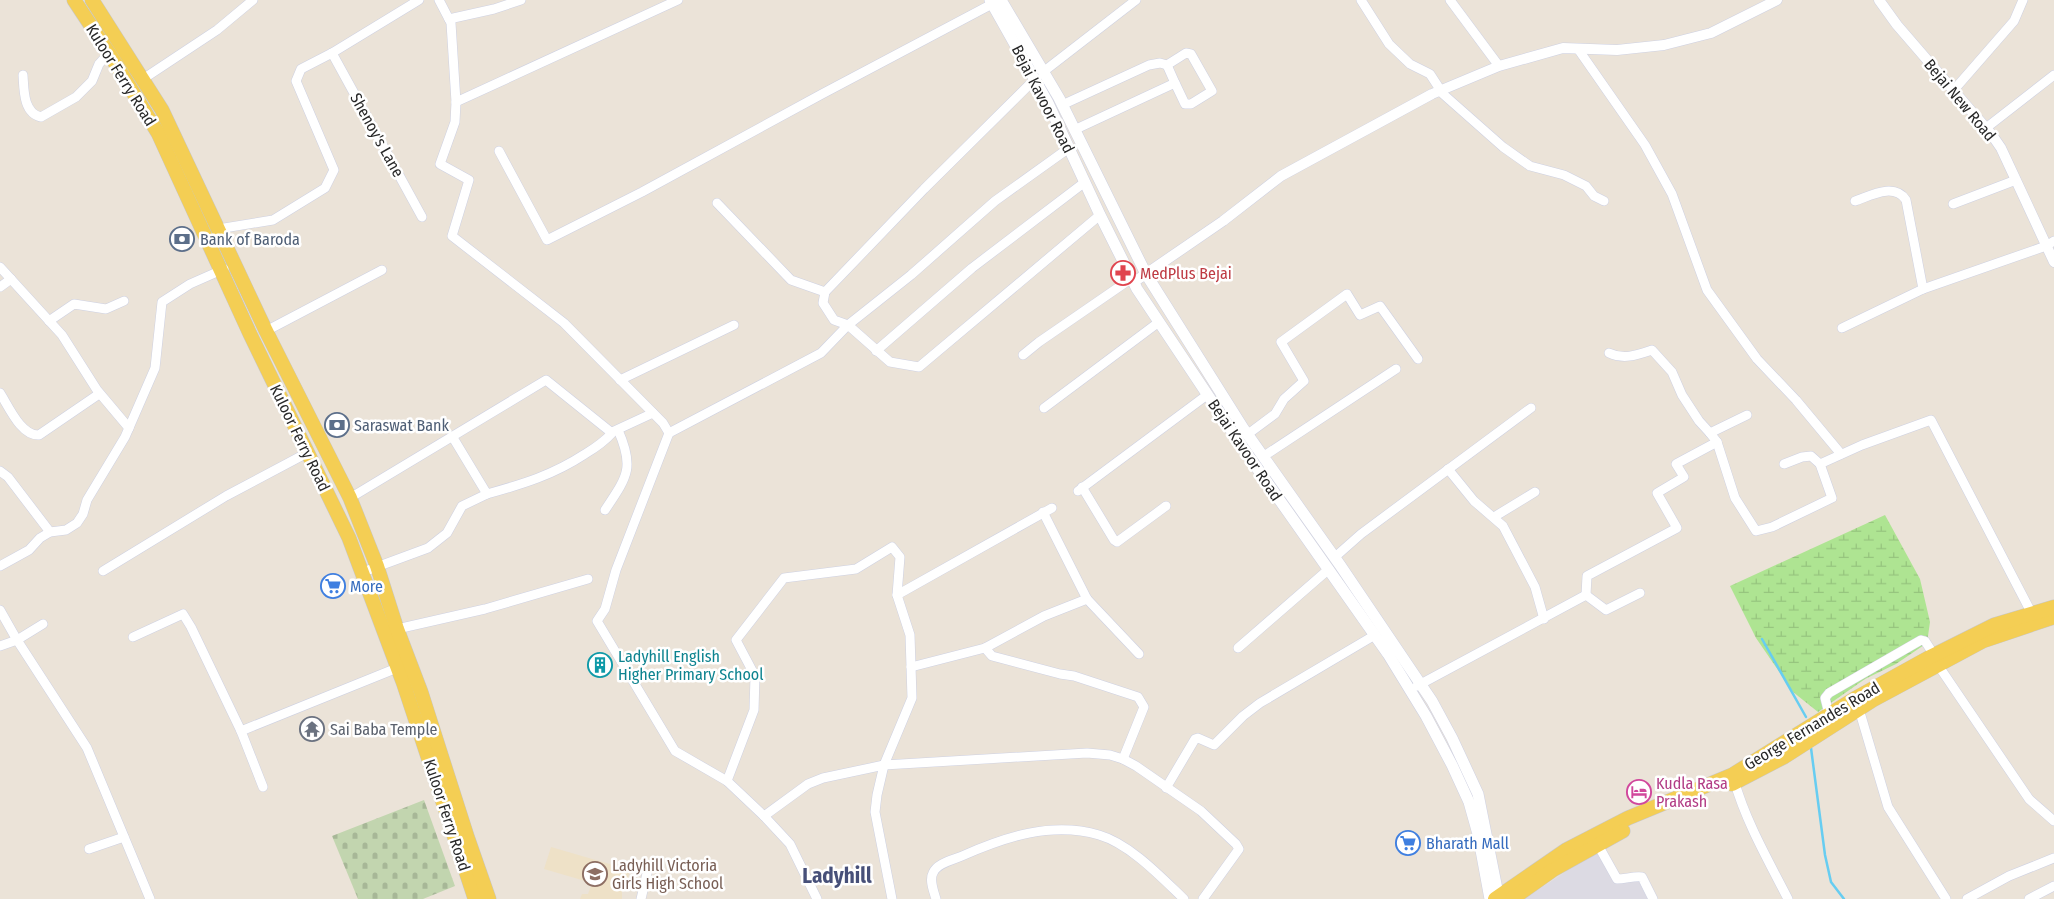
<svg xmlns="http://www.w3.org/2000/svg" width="2054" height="899" viewBox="0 0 2054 899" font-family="'Fira Sans Condensed',sans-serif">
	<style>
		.industrial { fill: #dcdae3 }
		.education { fill: #eee1c7 }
		.wetland { fill: url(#wetland-marsh) }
		.cemetery { fill: url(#cemetery-stones) }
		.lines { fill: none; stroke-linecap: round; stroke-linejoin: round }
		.stream { stroke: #67cdf1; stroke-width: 2.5 }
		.minor-casing { stroke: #ced1e2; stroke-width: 10 }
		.tertiary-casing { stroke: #ced1e2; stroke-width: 11 }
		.secondary-casing { stroke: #ced1e2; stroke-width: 12 }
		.primary-casing { stroke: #c7c7c7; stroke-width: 15 }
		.minor { stroke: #fff; stroke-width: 9 }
		.tertiary { stroke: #fff; stroke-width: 10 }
		.secondary { stroke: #fff; stroke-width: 11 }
		.primary { stroke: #f4ce54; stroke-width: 14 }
		.labels { text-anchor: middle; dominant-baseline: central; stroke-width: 5; stroke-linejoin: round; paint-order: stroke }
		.street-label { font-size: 16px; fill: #282828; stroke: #fff }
		.service-label { font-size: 16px; fill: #4e5e75; stroke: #fff; text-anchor: start }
		.health-label { font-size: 16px; fill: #be3a42; stroke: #fff; text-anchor: start }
		.shop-label { font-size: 16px; fill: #366cbe; stroke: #fff; text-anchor: start }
		.culture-label { font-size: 16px; fill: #0d838f; stroke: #fff; text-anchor: start }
		.worship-label { font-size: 16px; fill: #5b616d; stroke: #fff; text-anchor: start }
		.hotel-label { font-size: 16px; fill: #b23c85; stroke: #fff; text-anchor: start }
		.education-label { font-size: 16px; fill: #785e54; stroke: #fff; text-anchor: start }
		.district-label { font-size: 21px; font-weight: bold; fill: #475079; stroke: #fff }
	</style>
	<defs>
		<pattern id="wetland-marsh" width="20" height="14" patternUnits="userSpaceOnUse" patternTransform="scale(1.25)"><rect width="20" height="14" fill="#aee492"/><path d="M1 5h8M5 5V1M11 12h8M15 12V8" fill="none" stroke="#96c47e"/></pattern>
		<pattern id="cemetery-stones" width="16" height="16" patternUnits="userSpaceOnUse" patternTransform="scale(1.25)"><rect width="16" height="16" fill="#c2d5af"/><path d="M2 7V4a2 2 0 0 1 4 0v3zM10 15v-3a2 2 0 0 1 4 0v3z" fill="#a7b797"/></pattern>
	</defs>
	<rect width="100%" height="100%" fill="#ebe3d8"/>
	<polygon class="industrial" points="1602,848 1620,882 1642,876 1654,899 1524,899"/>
	<polygon class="education" points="551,847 630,870 628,877 633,879 632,883 629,888 622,888 622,899 580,899 582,894 588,894 592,883 544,869"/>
	<polygon class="wetland" points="1885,515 1920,579 1930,622 1927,643 1896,664 1865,679 1818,712 1793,692 1756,638 1730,586"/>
	<polygon class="cemetery" points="424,800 455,886 423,899 358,899 332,836"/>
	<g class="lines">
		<g class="stream">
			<polyline points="1762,639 1806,717"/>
			<polyline points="1811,748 1825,855 1831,882 1844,899"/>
		</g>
		<defs>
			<g id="minor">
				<polyline points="439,0 451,23 456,102 455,122 440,164 469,180 452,236 564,323 663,423 669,433 616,570 605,609 597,621 675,751 727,781 764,816 790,844 817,899"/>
				<polyline points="1361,0 1389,44 1410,64 1430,74 1443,94 1503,147 1530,166 1564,175 1586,186 1594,196 1604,201"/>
				<polyline points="1450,0 1499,66"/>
				<polyline points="449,19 494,9 521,0"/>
				<polyline points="1578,49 1645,145 1672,194 1707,290 1757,359 1796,400 1841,454"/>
				<polyline points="332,53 422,217"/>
				<polyline points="1167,65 1175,83"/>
				<polyline points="1043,72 1136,0"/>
				<path d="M 23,75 C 24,89 23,113 41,117 L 76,97 L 92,81 L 99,64 L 109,53"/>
				<polyline points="143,79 217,30 253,0"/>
				<polyline points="1035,79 924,189 825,292 823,303 834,320 848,325 890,362 919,367 1100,215"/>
				<polyline points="1953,91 2014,21 2023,0"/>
				<polyline points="456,102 678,0"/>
				<polyline points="1062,105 1149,65 1160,63 1167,65 1186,53 1191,54 1212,91 1191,104 1185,104 1175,83 1074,130"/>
				<polyline points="1986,128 2054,75"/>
				<polyline points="499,151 547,240 642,192 822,94 992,4"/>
				<path d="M 1855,201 C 1870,196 1894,182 1906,200 L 1923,289"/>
				<polyline points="717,203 791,280 825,292"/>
				<polyline points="1953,204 2016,180"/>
				<polyline points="218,229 273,220 325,188 334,170 296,81 301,69 332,53 419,0"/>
				<polyline points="0,267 62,335 97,390 129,428"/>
				<polyline points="0,287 11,279"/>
				<polyline points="49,321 74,304 106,309 124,301"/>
				<polyline points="1842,328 1923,289 2046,246 2054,241"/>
				<polyline points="266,331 382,270"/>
				<polyline points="876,351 972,268 1085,182"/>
				<path d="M 1609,353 C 1624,360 1637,355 1652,350 L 1672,372 L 1682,395 L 1699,421 L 1710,433"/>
				<polyline points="1023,355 1039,342 1132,278"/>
				<polyline points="620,380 734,325"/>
				<path d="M 0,393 C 9,407 21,436 39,435 L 99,394"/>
				<polyline points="1044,408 1159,322"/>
				<polyline points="1747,415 1710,433 1717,442 1735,498 1756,531 1772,527 1832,498 1820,464 1811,456 1802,457 1784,464"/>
				<polyline points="612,432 653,413"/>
				<polyline points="669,433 821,353 848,325 911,275 995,201 1069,148"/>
				<polyline points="1248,434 1275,414 1284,399 1304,381 1281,342 1347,294 1360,315 1380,306 1418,359"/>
				<polyline points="1264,456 1396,369"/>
				<polyline points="1820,464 1862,445 1931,420 2032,614"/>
				<polyline points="1448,469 1474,501 1503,526 1535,587 1544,619"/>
				<polyline points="0,471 8,477 50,532"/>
				<polyline points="1082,487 1114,540 1117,542 1166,506"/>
				<polyline points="1078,491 1207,395"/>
				<path d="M 350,498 L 546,380 L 612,433 C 604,442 595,448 585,454 C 553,475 523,484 487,494 L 452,436"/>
				<path d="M 605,510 C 627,477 635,468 618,430"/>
				<polyline points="1043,512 1087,599 1139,654"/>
				<polyline points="1494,517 1535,492"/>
				<polyline points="1335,557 1361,534 1531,408"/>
				<polyline points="0,566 29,550 40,538 50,532 66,530 77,523 83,514 87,500 125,437 155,368 162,302 190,284 224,269"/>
				<polyline points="103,571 226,496 307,453"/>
				<polyline points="363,572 428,548 447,533 462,506 487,494"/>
				<polyline points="897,595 1052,508"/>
				<polyline points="1586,595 1587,576 1677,528 1657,493 1684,477 1676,464 1717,442"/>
				<polyline points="0,610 17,640 87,748 150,899"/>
				<polyline points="397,629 485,609 588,579"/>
				<polyline points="133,637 183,614 191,627 241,731"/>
				<polyline points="0,646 17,640 43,624"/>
				<polyline points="985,648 992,656 1060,674 1074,676 1138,697 1144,707 1123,759"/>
				<polyline points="1238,648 1329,569"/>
				<polyline points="1938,665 2029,799 2054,821"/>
				<polyline points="911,667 985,648 1044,616 1087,599"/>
				<polyline points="1417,686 1586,595 1606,610 1640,593"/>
				<polyline points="1859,709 1888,807 1946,899"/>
				<polyline points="1829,714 1825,698 1829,693 1921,640 1925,641 1934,655"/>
				<path d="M 1734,780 C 1746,822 1768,860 1788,899"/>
				<polyline points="727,781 754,710 755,676 736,640 784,578 856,569 892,547 900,557 897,595 910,635 912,698 884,765 877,795 875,812 892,899"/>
				<polyline points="263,787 241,731 397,668"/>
				<polyline points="1166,788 1195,739 1198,738 1214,745 1243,716 1260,703 1375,635"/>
				<polyline points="764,816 808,784 823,778 884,765 1087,753 1110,755 1123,759 1136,766 1201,811 1236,844 1239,849 1203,899"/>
				<path d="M 1598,845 L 1617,879 C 1626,879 1633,876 1642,877 L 1653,899"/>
				<polyline points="89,849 124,837"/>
				<polyline points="641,899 648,869"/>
				<path d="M 936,899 C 934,892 929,880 933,873 C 937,863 953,860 962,856 C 1005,837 1052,821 1099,835 C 1130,844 1161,877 1184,899"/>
				<polyline points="1967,899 2009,876 2054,858"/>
				<polyline points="2029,899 2054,886"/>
			</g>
			<g id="tertiary">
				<polyline points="1879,0 1897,25 1992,135 2001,148 2054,262"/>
				<polyline points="1134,282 1223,221 1281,176 1432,94 1499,66 1563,48 1617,50 1664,45 1711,33 1777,0"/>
			</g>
			<g id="secondary">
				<polyline points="990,0 1048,103 1100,215 1137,289 1245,451 1388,654 1426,716 1452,765 1469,802 1478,834 1490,899"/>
				<polyline points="1001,0 1059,98 1146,274 1243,428 1340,565 1432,701 1452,738 1478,794 1499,899"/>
			</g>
			<g id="primary">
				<polyline points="74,0 109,53 158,133 250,334 349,538 403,682 475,899"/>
				<polyline points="92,0 162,110 266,331 350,498 377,566 397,629 421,692 467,836 489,899"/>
				<polyline points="1732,784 1784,757 1873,700 1983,641 2054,617"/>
				<polyline points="1495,899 1566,850 1628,818 1732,775 1854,699 1930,657 1994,625 2054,607"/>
				<polyline points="1512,899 1553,870 1623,831"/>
			</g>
		</defs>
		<use href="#minor" class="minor-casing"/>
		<use href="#tertiary" class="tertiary-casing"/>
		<use href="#secondary" class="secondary-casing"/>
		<use href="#primary" class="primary-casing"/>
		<use href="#minor" class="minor"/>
		<use href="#tertiary" class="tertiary"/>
		<use href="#secondary" class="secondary"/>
		<use href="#primary" class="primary"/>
	</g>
	<defs>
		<symbol id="bank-ring" viewBox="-11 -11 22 22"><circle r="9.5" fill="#fff" stroke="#5c6f8a" stroke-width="1.5"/><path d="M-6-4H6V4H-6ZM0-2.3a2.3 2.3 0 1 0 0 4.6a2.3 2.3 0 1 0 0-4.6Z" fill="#5c6f8a"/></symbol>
		<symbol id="pharmacy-ring" viewBox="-11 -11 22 22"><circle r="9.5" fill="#fff" stroke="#e0444e" stroke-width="1.5"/><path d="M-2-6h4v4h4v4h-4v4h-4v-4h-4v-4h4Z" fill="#e0444e"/></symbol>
		<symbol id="supermarket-ring" viewBox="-11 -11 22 22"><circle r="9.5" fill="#fff" stroke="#3f7fe0" stroke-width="1.5"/><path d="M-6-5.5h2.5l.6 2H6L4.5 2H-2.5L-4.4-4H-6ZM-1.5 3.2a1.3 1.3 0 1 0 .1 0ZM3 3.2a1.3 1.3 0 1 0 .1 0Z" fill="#3f7fe0"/></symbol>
		<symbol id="building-ring" viewBox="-11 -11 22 22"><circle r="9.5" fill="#fff" stroke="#0f9aa8" stroke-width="1.5"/><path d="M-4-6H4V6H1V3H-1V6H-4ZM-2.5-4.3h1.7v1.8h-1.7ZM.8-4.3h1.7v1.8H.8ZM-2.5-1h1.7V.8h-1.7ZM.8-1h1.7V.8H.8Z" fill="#0f9aa8"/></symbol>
		<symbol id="temple-ring" viewBox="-11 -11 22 22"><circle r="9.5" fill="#fff" stroke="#6b7280" stroke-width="1.5"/><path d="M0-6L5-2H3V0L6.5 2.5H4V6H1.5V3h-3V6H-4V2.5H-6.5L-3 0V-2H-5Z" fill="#6b7280"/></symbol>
		<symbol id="hotel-ring" viewBox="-11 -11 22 22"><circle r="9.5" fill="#fff" stroke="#d1479c" stroke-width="1.5"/><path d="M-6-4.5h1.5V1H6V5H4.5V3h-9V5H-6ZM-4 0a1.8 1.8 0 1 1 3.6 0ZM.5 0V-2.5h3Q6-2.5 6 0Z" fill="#d1479c"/></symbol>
		<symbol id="school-ring" viewBox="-11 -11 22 22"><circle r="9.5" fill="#fff" stroke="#8d6e63" stroke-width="1.5"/><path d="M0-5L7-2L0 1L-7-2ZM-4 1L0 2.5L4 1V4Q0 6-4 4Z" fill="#8d6e63"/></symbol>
	</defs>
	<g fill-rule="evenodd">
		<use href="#bank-ring" x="168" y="225" width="28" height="28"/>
		<use href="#pharmacy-ring" x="1109" y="259" width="28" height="28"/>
		<use href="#bank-ring" x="323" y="411" width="28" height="28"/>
		<use href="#supermarket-ring" x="319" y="572" width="28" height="28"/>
		<use href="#building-ring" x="586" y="651" width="28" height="28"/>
		<use href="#temple-ring" x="298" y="715" width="28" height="28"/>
		<use href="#hotel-ring" x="1625" y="778" width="28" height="28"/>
		<use href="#supermarket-ring" x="1394" y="829" width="28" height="28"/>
		<use href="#school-ring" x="581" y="860" width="28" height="28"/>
	</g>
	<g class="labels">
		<g class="street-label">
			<text transform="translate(121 75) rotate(58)">Kuloor Ferry Road</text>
			<text transform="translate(1043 99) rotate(63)">Bejai Kavoor Road</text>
			<text transform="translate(1960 100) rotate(50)">Bejai New Road</text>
			<text transform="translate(377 135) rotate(61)">Shenoy's Lane</text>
			<text transform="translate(300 438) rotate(64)">Kuloor Ferry Road</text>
			<text transform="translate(1245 450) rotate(56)">Bejai Kavoor Road</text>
			<text transform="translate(1812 726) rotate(-31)">George Fernandes Road</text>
			<text transform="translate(447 815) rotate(72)">Kuloor Ferry Road</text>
		</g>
		<g class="service-label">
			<text x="200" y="239">Bank of Baroda</text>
			<text x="354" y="425">Saraswat Bank</text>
		</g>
		<g class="health-label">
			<text x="1140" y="273">MedPlus Bejai</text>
		</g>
		<g class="shop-label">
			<text x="350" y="586">More</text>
			<text x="1426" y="843">Bharath Mall</text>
		</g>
		<g class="culture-label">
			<text x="618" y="656">Ladyhill English<tspan x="618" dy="18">Higher Primary School</tspan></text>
		</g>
		<g class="worship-label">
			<text x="330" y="729">Sai Baba Temple</text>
		</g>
		<g class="hotel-label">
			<text x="1656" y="783">Kudla Rasa<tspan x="1656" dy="18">Prakash</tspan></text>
		</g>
		<g class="education-label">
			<text x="612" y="865">Ladyhill Victoria<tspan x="612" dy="18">Girls High School</tspan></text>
		</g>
		<g class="district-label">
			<text x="837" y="876">Ladyhill</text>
		</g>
	</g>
</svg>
